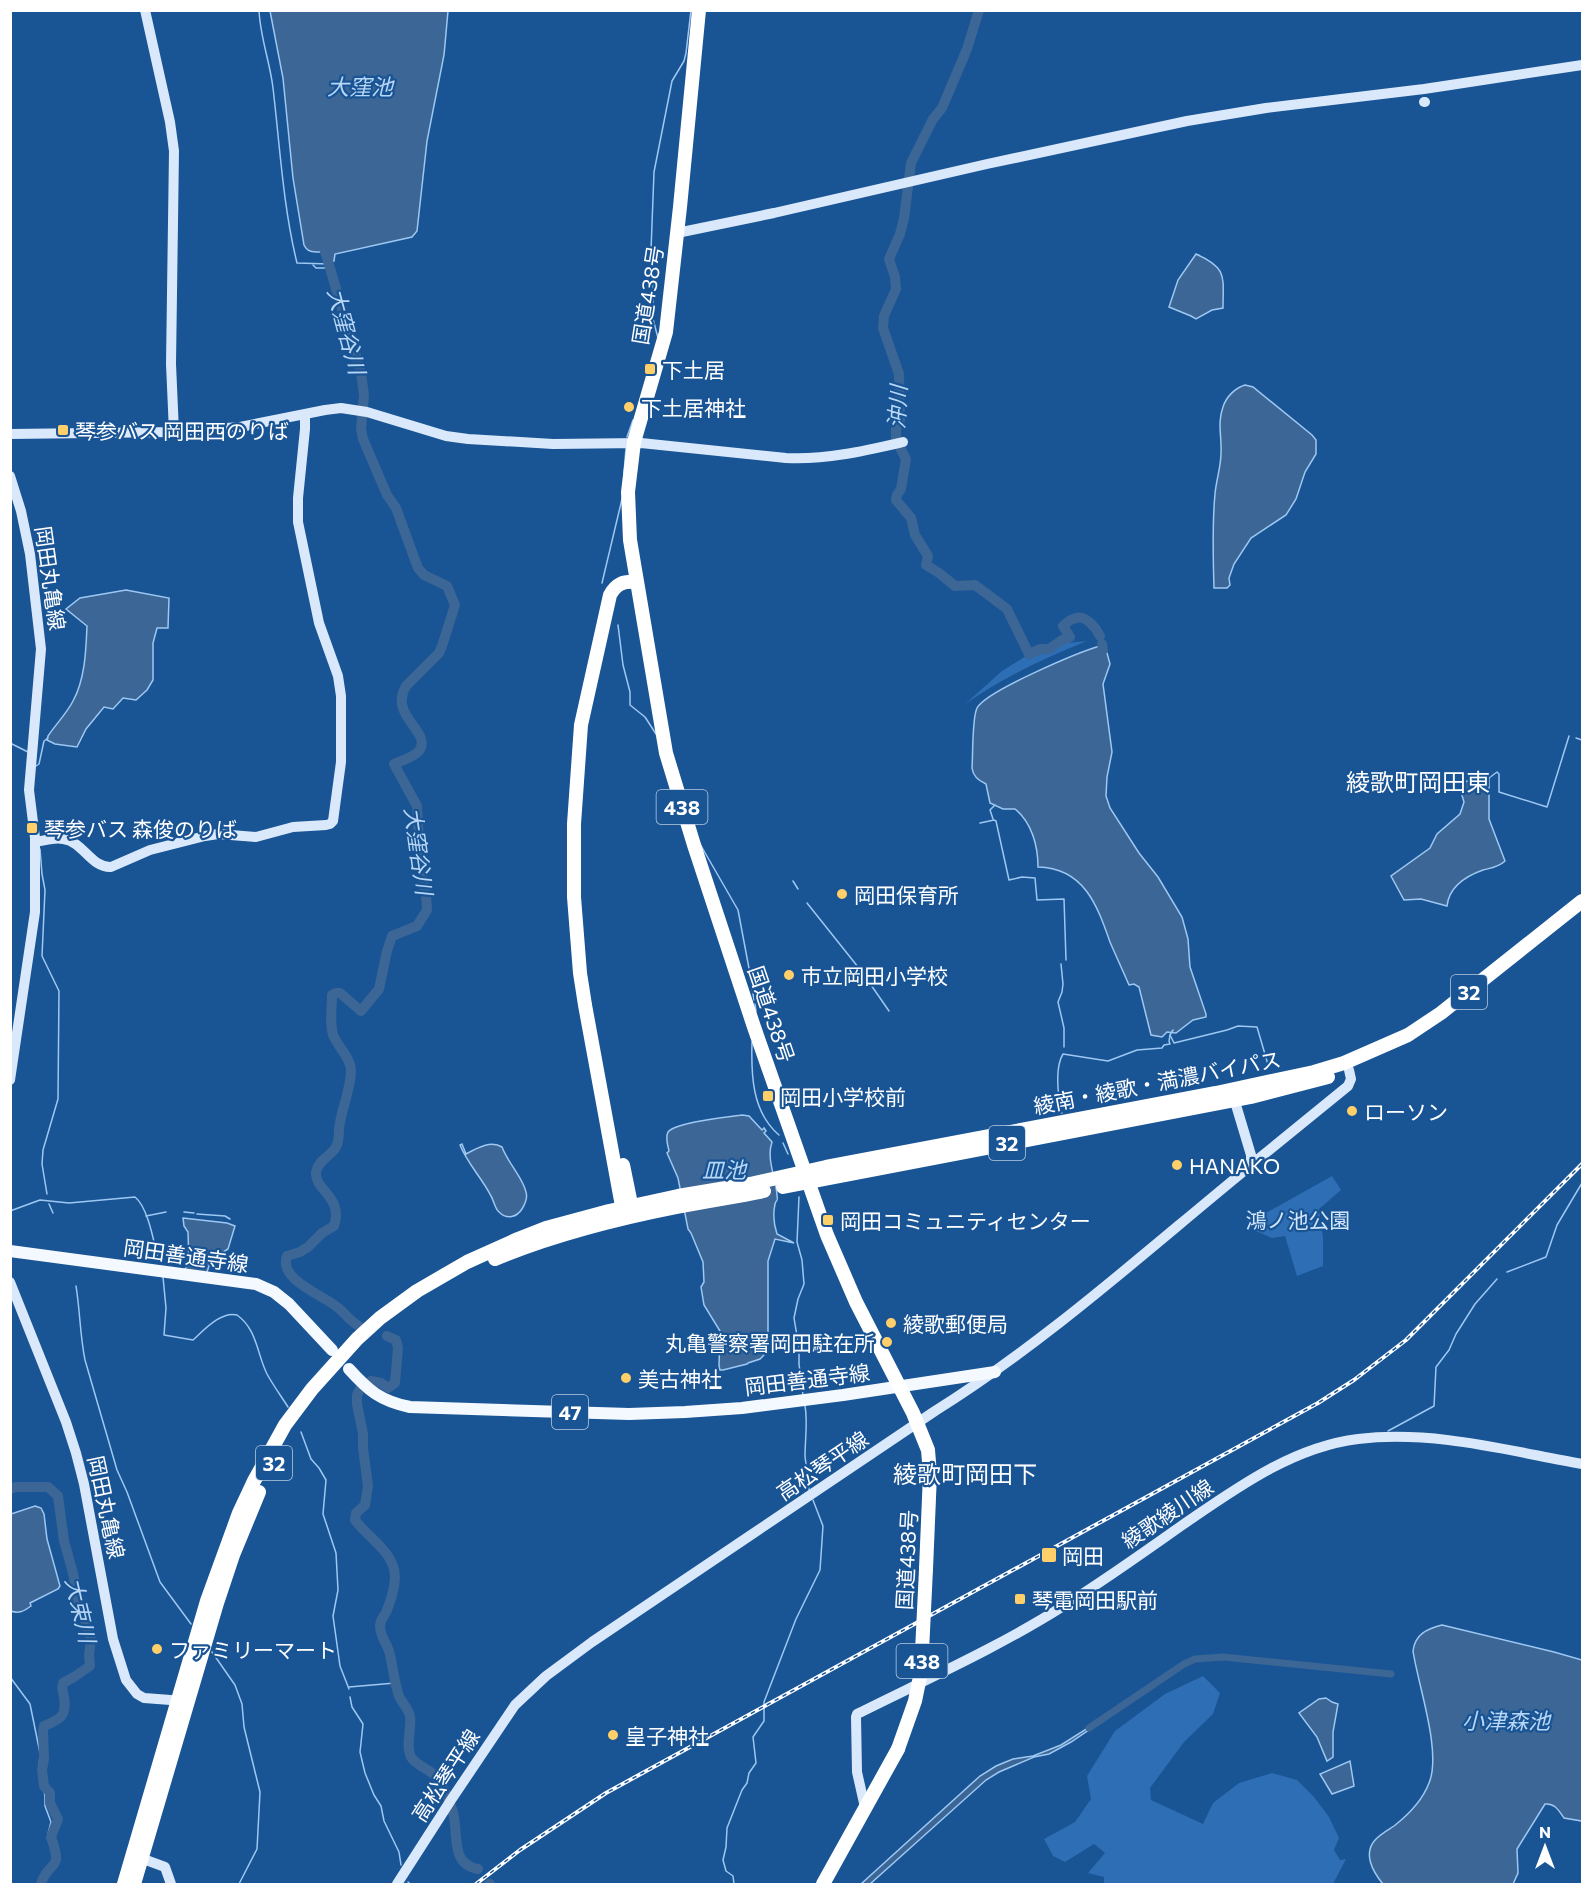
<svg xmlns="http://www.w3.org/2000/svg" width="1593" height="1895" viewBox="0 0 1593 1895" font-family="Commissioner,'Noto Sans JP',sans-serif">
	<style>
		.green { fill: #2d6eb4 }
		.water { fill: #3c6695; stroke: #9ec8f2; stroke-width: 1.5 }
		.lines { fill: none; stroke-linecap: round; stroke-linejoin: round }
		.stream { stroke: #9ec8f2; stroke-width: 1.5 }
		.canal { stroke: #3c6695; stroke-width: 7 }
		.river { stroke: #3c6695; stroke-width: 10 }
		.secondary { stroke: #d9e9fb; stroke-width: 10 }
		.primary { stroke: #f4f9ff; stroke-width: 12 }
		.highway { stroke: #fff; stroke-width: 14 }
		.rail-casing { stroke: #fff; stroke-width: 4 }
		.rail { stroke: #195495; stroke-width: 1.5; stroke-dasharray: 4.5; stroke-linecap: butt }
		.highway-bridge { stroke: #fff; stroke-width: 14 }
		.poi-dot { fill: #ffcf6a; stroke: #195495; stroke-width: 2 }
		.labels { text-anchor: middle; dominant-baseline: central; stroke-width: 4.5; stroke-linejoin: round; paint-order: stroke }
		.shield { fill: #195495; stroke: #baccdf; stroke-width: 1.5 }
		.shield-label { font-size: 20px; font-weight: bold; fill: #fff }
		.street-label { font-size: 21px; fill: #fff; stroke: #195495 }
		.poi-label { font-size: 21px; fill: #fff; stroke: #195495; text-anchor: start }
		.park-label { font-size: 21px; fill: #d2e6fb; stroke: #195495 }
		.water-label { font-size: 22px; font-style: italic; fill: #b8d7f7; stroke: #195495 }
		.quarter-label { font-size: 24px; fill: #fff; stroke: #195495 }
	</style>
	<rect width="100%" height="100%" fill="#195495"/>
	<g class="green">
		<path d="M 1087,641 C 1044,658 1003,678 965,704 L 1002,671 L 1026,656 L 1041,650 L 1050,650 L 1058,644 Z"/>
		<polygon points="1332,1176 1341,1190 1319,1209 1323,1238 1323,1266 1297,1276 1285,1236 1272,1238 1251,1229 1257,1218"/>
		<polygon points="1203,1676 1220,1693 1213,1714 1184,1742 1150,1788 1151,1800 1203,1824 1213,1803 1239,1783 1272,1773 1297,1780 1314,1797 1329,1817 1339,1838 1334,1850 1340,1860 1346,1859 1333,1884 1104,1884 1104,1877 1088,1873 1105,1853 1094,1844 1065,1862 1053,1856 1044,1839 1075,1822 1091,1799 1087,1776 1115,1731 1165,1694"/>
	</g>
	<g class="water">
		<path d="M 270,11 L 448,11 L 444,55 L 427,141 L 417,231 L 412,237 L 335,254 L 334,261 L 325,261 L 323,252 C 314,252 308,253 304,245 L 293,178 L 283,78 Z"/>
		<path d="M 1196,254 C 1228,268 1223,277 1223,308 L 1212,310 L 1196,319 L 1191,316 L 1169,307 L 1178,280 Z"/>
		<path d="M 1245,385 L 1253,387 L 1312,435 L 1316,440 L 1316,454 L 1305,472 L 1296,499 L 1286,515 L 1251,538 L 1234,564 L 1229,578 L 1230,585 L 1227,588 L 1214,588 C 1213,557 1212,525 1215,494 C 1216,481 1221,467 1221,453 C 1222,437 1217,423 1223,407 C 1226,397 1235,388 1245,385 Z"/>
		<path d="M 126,590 L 169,598 L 168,628 L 157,628 L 153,643 L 153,680 L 147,690 L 136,700 L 123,698 L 113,709 L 104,707 L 86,729 L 77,747 L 55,744 L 47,740 L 48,736 C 56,724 67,713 73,701 C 85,679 86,651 87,626 L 66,609 L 80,598 Z"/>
		<path d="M 1100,646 L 1102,654 L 1107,653 L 1110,664 L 1103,684 L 1112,752 L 1107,777 L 1106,796 L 1110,808 L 1139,853 L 1158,877 L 1182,917 L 1188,939 L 1190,967 L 1206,1014 L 1206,1017 L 1193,1020 L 1176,1033 L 1167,1032 L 1162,1037 L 1151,1035 L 1139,987 L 1134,984 L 1129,985 C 1123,971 1116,956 1110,942 C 1097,905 1084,868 1038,867 C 1038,846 1032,823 1015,809 L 1003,809 L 990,803 L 986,784 C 979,781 973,776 972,768 C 973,755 972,718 977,708 C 986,691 1079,652 1100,646 Z"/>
		<path d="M 1489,777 L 1489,819 L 1505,861 C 1499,867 1491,868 1483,870 C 1466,876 1449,887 1447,906 L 1421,899 L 1404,900 L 1391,876 L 1430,848 L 1437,834 L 1460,814 L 1464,802 L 1461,792 L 1463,784 L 1467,781 L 1479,782 Z"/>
		<path d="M 742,1115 L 749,1116 L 762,1130 L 764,1128 L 766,1131 L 764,1133 L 772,1142 C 766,1159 776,1178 777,1195 C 778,1204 777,1197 775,1204 C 773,1213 774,1225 777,1234 L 794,1243 L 775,1239 L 768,1261 L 768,1351 L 760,1359 L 748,1363 L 747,1364 L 723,1370 L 720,1370 L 719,1366 L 720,1331 L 704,1305 L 701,1287 L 704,1282 L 703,1262 L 691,1233 L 688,1229 L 678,1178 L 667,1153 L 669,1151 C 668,1146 665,1138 668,1132 C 675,1122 729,1117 742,1115 Z"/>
		<path d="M 462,1144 L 466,1154 C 477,1148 491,1140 502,1147 C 508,1163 523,1178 526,1192 C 528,1198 525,1204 522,1209 C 517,1217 507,1220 499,1212 C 495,1209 494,1201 491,1196 C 482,1178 467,1163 460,1145 Z"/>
		<polygon points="183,1218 227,1223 235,1226 228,1249 211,1260 206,1275 183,1272 189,1263 188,1232 184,1226"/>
		<path d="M 35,1506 L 41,1508 L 44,1514 L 47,1539 L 60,1586 L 58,1589 L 30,1603 L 31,1606 C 24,1611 19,1614 11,1611 L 11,1514 Z"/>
		<path d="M 1442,1625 L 1554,1652 L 1582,1660 L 1582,1821 L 1564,1818 C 1559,1811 1555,1803 1545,1804 L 1517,1849 L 1518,1873 L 1513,1884 L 1383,1884 C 1373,1872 1362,1853 1376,1839 C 1381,1834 1388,1830 1394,1826 C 1408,1815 1423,1799 1429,1783 C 1442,1752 1418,1685 1413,1651 C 1415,1634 1427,1629 1442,1625 Z"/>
		<polygon points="1326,1698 1332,1702 1338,1704 1333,1732 1333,1757 1327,1761 1317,1737 1299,1713 1319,1699"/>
		<polygon points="1094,1724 1096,1725 1071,1742 1049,1754 1034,1757 999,1772 986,1780 870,1884 861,1884 980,1776 996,1766 1013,1759 1033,1756 1061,1745"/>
		<polygon points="1350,1761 1354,1786 1332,1794 1320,1774"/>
	</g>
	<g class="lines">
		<g class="stream">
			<path d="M 259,10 C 260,37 270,62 273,88 C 280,147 283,206 297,263 L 329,264"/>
			<polyline points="313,265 316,268 325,268 329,264"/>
			<polyline points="658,338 653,319 653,270 651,250 654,172 672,81 684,61 686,53 691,10"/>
			<polyline points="627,437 633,420"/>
			<polyline points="624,473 626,448"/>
			<polyline points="602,583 622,499"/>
			<polyline points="618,625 623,665 630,692 630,705 645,717 656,734"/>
			<polyline points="1576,738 1582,740"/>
			<polyline points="10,743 28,752"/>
			<polyline points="36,766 39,764 44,741 48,738"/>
			<polyline points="1489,778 1497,772 1499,774 1499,792 1547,807 1569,736"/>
			<polyline points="993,819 990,810 995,805"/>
			<polyline points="980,823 994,820 996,821 1009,880 1022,877 1035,878 1037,900 1064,899 1066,960"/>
			<polyline points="700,844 738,910 751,979"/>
			<polyline points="40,849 42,874 45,890 42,956 59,991 58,1099 43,1150 42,1164 47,1194"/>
			<polyline points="793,881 798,889"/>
			<polyline points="807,903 862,972 889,1011"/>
			<polyline points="1061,964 1063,984 1062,992 1058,1002 1064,1028 1064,1047"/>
			<polyline points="752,988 754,1000"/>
			<polyline points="755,1004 756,1011"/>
			<polyline points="1173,1030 1170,1035 1174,1043 1227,1030 1238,1026 1257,1027 1269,1068"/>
			<path d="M 752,1042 C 751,1075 752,1112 779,1135"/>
			<path d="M 1062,1113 L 1060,1112 C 1059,1095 1054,1069 1063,1054 L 1108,1061 L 1137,1050 L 1162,1048 L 1164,1045 L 1170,1044 L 1169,1041 L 1170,1035"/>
			<polyline points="783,1143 788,1154"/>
			<polyline points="799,1197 797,1242 802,1260 804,1284 798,1299 794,1318 799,1348 799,1364 803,1395"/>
			<polyline points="49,1204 53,1213"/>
			<path d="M 10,1211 L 40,1200 L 69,1203 L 135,1197 C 148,1207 154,1243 158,1259"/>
			<polyline points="184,1212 194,1213"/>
			<polyline points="197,1214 225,1216 230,1219"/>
			<polyline points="146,1216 166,1212"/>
			<polyline points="1507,1272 1546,1257 1557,1225 1582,1183"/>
			<path d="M 163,1277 L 166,1308 L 164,1335 L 193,1340 C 204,1330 221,1311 237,1315 C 257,1329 257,1354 267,1374 C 273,1385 281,1396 288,1407"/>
			<path d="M 76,1286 C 80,1310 80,1336 85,1360 L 117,1470 L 127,1492 L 160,1582 L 191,1624"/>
			<path d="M 805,1406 C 808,1422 805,1439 805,1456 C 806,1467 809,1479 809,1490"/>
			<polyline points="1388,1431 1434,1406 1436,1367 1449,1350 1456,1334 1475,1304 1497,1279"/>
			<polyline points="301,1432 311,1459 319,1468 326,1480 323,1514 336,1553 338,1590 333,1616 340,1666 349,1689"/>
			<polyline points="212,1652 235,1685 242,1704 244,1727 260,1792 257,1849 239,1884"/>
			<polyline points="10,1677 30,1704 40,1753 39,1770 45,1796 45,1806 51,1822 48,1834 49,1839 52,1841"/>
			<polyline points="349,1687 395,1683"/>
			<polyline points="350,1697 352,1707 363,1724 360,1752 365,1773 374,1795 381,1806 384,1821 399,1852 401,1865"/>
			<polyline points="408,1882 410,1884"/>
			<polyline points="734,1884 733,1876 726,1871 723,1860 726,1847 727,1828 742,1790 747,1783 749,1773 756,1763 753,1737 764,1721 764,1702 796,1619 820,1570 823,1526 813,1500"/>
		</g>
		<polyline class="canal" points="1089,1728 1184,1664 1195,1659 1223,1657 1391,1674"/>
		<g class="river">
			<path d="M 979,10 L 967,49 L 942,108 L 933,119 L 911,163 L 904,218 L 900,234 L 889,259 L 895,277 L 896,289 L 884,316 L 883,328 L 899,374 L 900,420 L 896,429 L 896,440 L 906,459 L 901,489 L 897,495 L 896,500 L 911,518 L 915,535 L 928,556 L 926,565 L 939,573 L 955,586 L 975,585 L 1007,609 L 1029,654 L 1040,649 L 1049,649 L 1062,640 L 1070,637 L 1063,626 C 1066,623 1072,619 1076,618 C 1086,615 1096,628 1100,636"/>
			<path d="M 324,248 L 361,373 L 364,395 L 361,429 L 363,439 L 387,495 L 396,508 L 418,568 L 424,575 L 447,586 L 455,605 L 442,646 L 439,653 L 406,686 C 388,716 433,732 419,751 C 414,757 401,761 394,764 L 417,806 L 420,861 L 426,895 L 427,910 L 417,926 L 392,936 L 387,951 L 379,989 L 361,1011 L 340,993 L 336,993 L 332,995 C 332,1007 329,1026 334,1037 C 339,1048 350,1057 351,1070 C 351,1090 341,1109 339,1129 C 339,1135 339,1142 336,1147 C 331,1156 318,1160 316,1172 C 314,1190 344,1197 334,1226 L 322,1233 L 308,1247 L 300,1252 L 287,1256 C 278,1280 323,1295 337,1307 C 345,1313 350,1321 359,1326"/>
			<polyline points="1093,662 1103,650 1102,644"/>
			<polyline points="371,1381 381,1383 388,1388 395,1383 398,1348 396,1340 387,1336"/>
			<path d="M 361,1387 L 357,1395 L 357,1404 L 363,1434 L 363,1448 L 368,1486 L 365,1505 L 356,1513 L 355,1520 C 366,1535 387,1548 393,1566 C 398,1578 392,1598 387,1610 C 385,1616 380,1619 380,1626 C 380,1636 386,1642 389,1651 C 393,1666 394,1682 399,1696 C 402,1703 408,1708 410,1716 C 412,1728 405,1745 411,1757 C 415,1764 426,1768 432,1773 C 442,1781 448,1797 452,1809 C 460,1830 448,1864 478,1869"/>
			<path d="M 10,1489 L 16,1487 L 48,1487 L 58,1496 L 64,1541 L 73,1573 L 77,1597 L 91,1639 L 89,1655 L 90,1666 L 74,1677 L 63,1683 C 61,1689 63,1691 64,1697 C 67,1717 60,1719 44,1726 L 43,1730 L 44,1759 L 42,1770 L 44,1786 L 50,1793 L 50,1803 L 58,1819 L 51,1837 C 64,1874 49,1858 41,1884"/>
			<polyline points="489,1884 490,1884"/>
		</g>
		<g class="secondary">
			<polyline points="145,10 170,122 174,151 171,364 174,432"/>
			<polyline points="1424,102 1425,102"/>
			<polyline points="677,233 774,213 987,164 1187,121 1266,108 1424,89 1582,65"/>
			<path d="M 10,434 L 174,432 L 240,427 L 325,410 L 341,408 L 367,412 L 446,436 L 468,439 L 553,444 L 641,443 L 786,458 C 826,460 864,451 903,442"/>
			<polyline points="10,476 21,511 30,554 41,649 29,790 35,838 35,912 10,1080"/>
			<path d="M 35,842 C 44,841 54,837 63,839 C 83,841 91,868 111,867 L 150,850 L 205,836 L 218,834 L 256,837 L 293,827 L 326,825 L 330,824 L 333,821 L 341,762 L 341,696 L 338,676 L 319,623 L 298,522 L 298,498 L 305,429 L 305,415"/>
			<polyline points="1251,1165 1348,1086 1351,1079 1349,1070"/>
			<polyline points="10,1282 66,1422 76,1453 84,1484 113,1639 126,1680 137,1694 144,1698 184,1701"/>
			<path d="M 866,1806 L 864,1803 L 857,1772 L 856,1717 L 857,1714 C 927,1679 999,1647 1065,1605 C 1105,1580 1143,1553 1181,1526 C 1235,1489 1292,1447 1358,1439 C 1434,1430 1509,1451 1582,1464"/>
			<polyline points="135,1856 165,1867 171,1884"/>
			<path d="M 397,1884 L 451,1800 L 515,1705 L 546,1676 L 592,1642 L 935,1411 C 1047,1341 1146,1251 1249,1167 L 1251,1165 L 1251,1155 L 1233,1095"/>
		</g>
		<g class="primary">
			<polyline points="10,1251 256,1284 274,1292 289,1304 332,1350"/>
			<path d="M 349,1369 C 368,1390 380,1401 410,1407 L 629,1414 L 685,1412 L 742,1408 L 843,1395 L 995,1372"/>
		</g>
		<g class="highway">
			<polyline points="699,10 680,207 666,332 634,442 628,492 630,540 666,753 694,845 754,1027 827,1235 856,1302 913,1413 928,1450 930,1474 926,1569"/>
			<polyline points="623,1165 633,1214"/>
			<polyline points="783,1187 1251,1097 1328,1077"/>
			<path d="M 624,1217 L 585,1005 L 580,973 L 574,897 L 574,824 L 581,725 L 610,595 C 616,584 623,581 636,582"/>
			<path d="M 495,1259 C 553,1235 616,1219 677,1207 C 706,1201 735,1197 764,1191"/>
			<polyline points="124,1884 207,1601 239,1513 254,1481 285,1425 312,1389 357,1339 380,1318 417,1291 467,1262 518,1239 546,1228 609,1211 678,1196 750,1184 826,1167 1216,1093 1314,1072 1344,1063 1408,1035 1441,1013 1582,901"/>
			<polyline points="134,1884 217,1603 233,1555 259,1492"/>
			<polyline points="823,1884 898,1749"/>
		</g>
		<defs>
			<polyline id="rail" points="476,1884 520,1850 606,1793 1318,1403 1354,1380 1406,1340 1582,1164"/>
		</defs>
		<use href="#rail" class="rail-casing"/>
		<use href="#rail" class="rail"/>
		<polyline class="highway-bridge" points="898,1749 915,1701 921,1672 926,1569"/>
	</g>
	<g class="poi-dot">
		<rect x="644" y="363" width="12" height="12" rx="3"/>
		<circle cx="629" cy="407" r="6"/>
		<rect x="57" y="424" width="12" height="12" rx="3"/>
		<rect x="26" y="822" width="12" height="12" rx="3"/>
		<circle cx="842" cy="894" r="6"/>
		<circle cx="789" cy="975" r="6"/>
		<rect x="762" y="1090" width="12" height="12" rx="3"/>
		<circle cx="1352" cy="1111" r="6"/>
		<circle cx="1177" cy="1165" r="6"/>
		<rect x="822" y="1214" width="12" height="12" rx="3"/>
		<circle cx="891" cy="1323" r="6"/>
		<circle cx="887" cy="1342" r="6"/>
		<circle cx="626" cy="1378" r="6"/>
		<rect x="1041" y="1547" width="16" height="16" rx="3"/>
		<rect x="1014" y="1593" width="12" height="12" rx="3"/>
		<circle cx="157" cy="1649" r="6"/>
		<circle cx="613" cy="1735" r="6"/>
	</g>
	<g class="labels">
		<g class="shield">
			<rect x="656.5" y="790" width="51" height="34" rx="4.5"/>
			<rect x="1451" y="975" width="36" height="34" rx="4.5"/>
			<rect x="989" y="1126" width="36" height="34" rx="4.5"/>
			<rect x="552" y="1395" width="36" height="34" rx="4.5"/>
			<rect x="256" y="1446" width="36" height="34" rx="4.5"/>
			<rect x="896.5" y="1644" width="51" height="34" rx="4.5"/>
		</g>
		<g class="shield-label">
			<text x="682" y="807">438</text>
			<text x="1469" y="992">32</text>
			<text x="1007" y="1143">32</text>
			<text x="570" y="1412">47</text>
			<text x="274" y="1463">32</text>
			<text x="922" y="1661">438</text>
		</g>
		<g class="street-label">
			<text transform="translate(647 295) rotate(-81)">国道438号</text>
			<text transform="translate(51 578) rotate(82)">岡田丸亀線</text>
			<text transform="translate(772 1014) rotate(71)">国道438号</text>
			<text transform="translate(1157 1082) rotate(-11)">綾南・綾歌・満濃バイパス</text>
			<text transform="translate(186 1255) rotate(8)">岡田善通寺線</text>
			<text transform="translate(807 1379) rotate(-7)">岡田善通寺線</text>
			<text transform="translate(822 1465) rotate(-34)">高松琴平線</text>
			<text transform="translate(107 1507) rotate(78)">岡田丸亀線</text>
			<text transform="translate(1167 1513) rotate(-34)">綾歌綾川線</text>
			<text transform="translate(906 1560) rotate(-87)">国道438号</text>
			<text transform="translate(445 1775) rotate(-57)">高松琴平線</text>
		</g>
		<g class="poi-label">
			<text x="662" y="369">下土居</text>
			<text x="641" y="407">下土居神社</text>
			<text x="75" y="430">琴参バス 岡田西のりば</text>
			<text x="44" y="828">琴参バス 森俊のりば</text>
			<text x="854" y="894">岡田保育所</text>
			<text x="801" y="975">市立岡田小学校</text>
			<text x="780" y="1096">岡田小学校前</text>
			<text x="1364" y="1111">ローソン</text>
			<text x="1189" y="1165">HANAKO</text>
			<text x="840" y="1220">岡田コミュニティセンター</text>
			<text x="903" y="1323">綾歌郵便局</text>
			<text x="875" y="1342" text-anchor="end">丸亀警察署岡田駐在所</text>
			<text x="638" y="1378">美古神社</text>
			<text x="1062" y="1555">岡田</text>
			<text x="1032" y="1599">琴電岡田駅前</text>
			<text x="169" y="1649">ファミリーマート</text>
			<text x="625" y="1735">皇子神社</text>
		</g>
		<g class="park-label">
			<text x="1298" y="1219">鴻ノ池公園</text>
		</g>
		<g class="water-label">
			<text x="360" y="86">大窪池</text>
			<text transform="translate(347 331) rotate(75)">大窪谷川</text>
			<text transform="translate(897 407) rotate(-87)">沖川</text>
			<text transform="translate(419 851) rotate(82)">大窪谷川</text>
			<text x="724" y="1169">皿池</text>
			<text transform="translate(81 1610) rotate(77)">大束川</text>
			<text x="1506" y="1720">小津森池</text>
		</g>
		<g class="quarter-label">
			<text x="1418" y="781">綾歌町岡田東</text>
			<text x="965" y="1473">綾歌町岡田下</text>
		</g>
	</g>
	<rect width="1593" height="1895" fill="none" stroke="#ffffff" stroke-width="24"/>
	<g transform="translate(1545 1847)" stroke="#195495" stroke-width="4.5" paint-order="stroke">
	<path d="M0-4.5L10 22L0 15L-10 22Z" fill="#ffffff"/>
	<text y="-9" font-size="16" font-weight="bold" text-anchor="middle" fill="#ffffff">N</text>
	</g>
</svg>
